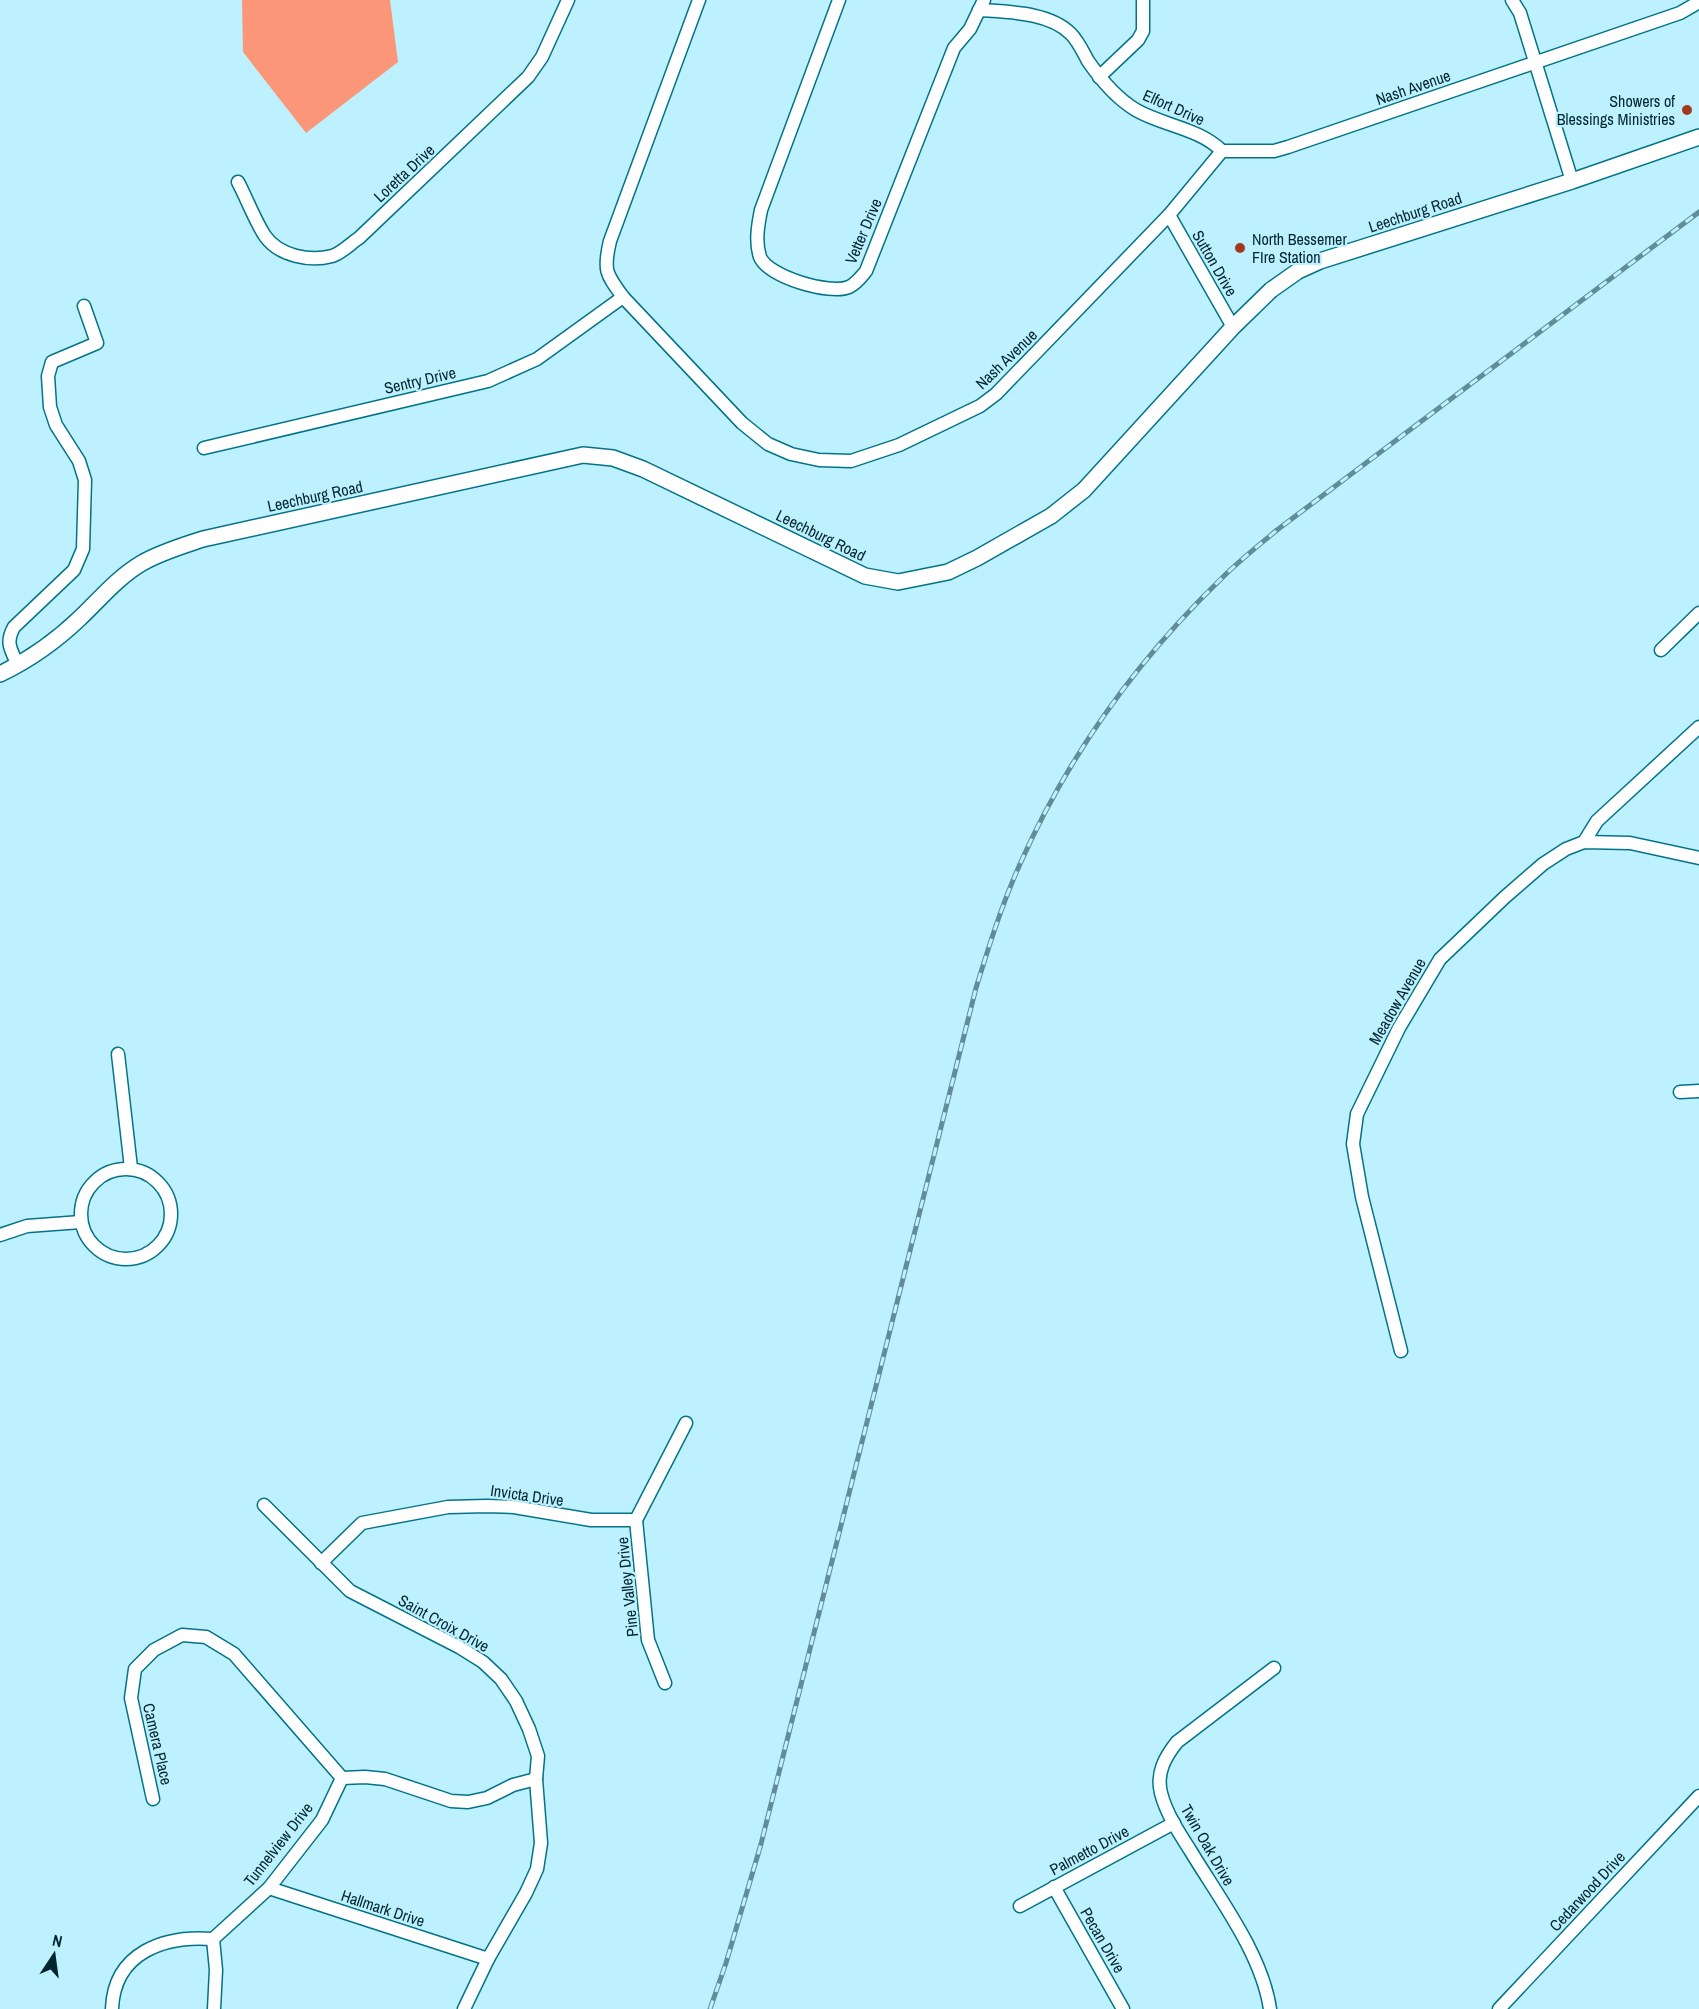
<svg xmlns="http://www.w3.org/2000/svg" width="1699" height="2009" viewBox="0 0 1699 2009" font-family="'Archivo Narrow',sans-serif">
	<style>
		.green { fill: #fc9679 }
		.lines { fill: none; stroke-linecap: round; stroke-linejoin: round }
		.minor-casing { stroke: #027388; stroke-width: 15 }
		.tertiary-casing { stroke: #027388; stroke-width: 18 }
		.minor { stroke: #fff; stroke-width: 12 }
		.tertiary { stroke: #fff; stroke-width: 15 }
		.rail-casing { stroke: #608d98; stroke-width: 5 }
		.rail { stroke: #bef1ff; stroke-width: 3; stroke-dasharray: 9; stroke-linecap: butt }
		.poi-dot { fill: #a13a1a; stroke: #bef1ff; stroke-width: 2 }
		.labels { text-anchor: middle; dominant-baseline: central; stroke-width: 4.5; stroke-linejoin: round; paint-order: stroke }
		.street-label { font-size: 16px; fill: #00262e; stroke: #bef1ff }
		.poi-label { font-size: 16px; fill: #00262e; stroke: #bef1ff; text-anchor: end }
	</style>
	<rect width="100%" height="100%" fill="#bef1ff"/>
	<polygon class="green" points="242,0 390,0 398,62 306,133 243,52"/>
	<g class="lines">
		<defs>
			<g id="minor">
				<path d="M 699,0 L 610,241 C 603,270 606,274 623,297 L 742,423 L 768,444 L 791,454 L 819,460 L 851,461 L 899,445 L 980,406 L 996,394 L 1169,215 L 1222,151 L 1274,151 L 1288,147 L 1680,13 L 1699,2"/>
				<path d="M 839,0 L 761,210 C 758,225 755,242 760,257 C 768,277 830,295 849,287 C 857,283 861,277 866,271 L 954,48 L 970,29 L 984,0"/>
				<polyline points="1512,0 1520,13 1572,181"/>
				<path d="M 979,10 C 1008,12 1050,12 1071,34 C 1078,41 1083,52 1088,61 C 1101,80 1116,98 1136,110 C 1164,126 1199,128 1222,151"/>
				<polyline points="1099,77 1138,40 1143,31 1143,0"/>
				<path d="M 238,182 C 247,199 254,219 265,236 C 279,256 310,262 332,256 C 342,253 351,243 359,238 L 528,77 L 542,57 L 568,0"/>
				<polyline points="1169,215 1233,327"/>
				<polyline points="204,448 488,381 537,359 623,297"/>
				<polyline points="1661,650 1699,613"/>
				<path d="M 18,665 C 11,650 5,643 14,627 L 74,570 L 83,549 L 85,480 L 79,461 L 56,425 L 50,407 L 48,376 L 52,362 L 97,343 L 84,306"/>
				<polyline points="1584,842 1597,821 1699,727"/>
				<polyline points="118,1054 131,1168"/>
				<polyline points="1680,1092 1699,1091"/>
				<circle cx="126" cy="1214" r="45"/>
				<polyline points="0,1235 27,1226 81,1222"/>
				<polyline points="1401,1351 1362,1197 1353,1144 1357,1114 1399,1028 1440,959 1505,897 1543,864 1566,849 1584,842 1630,843 1699,858"/>
				<polyline points="264,1505 350,1591 459,1647 483,1662 501,1679 516,1701 529,1729 538,1756 536,1779 541,1843 537,1869 526,1893 488,1959 464,2009"/>
				<polyline points="636,1520 648,1640 665,1683"/>
				<polyline points="636,1520 686,1423"/>
				<polyline points="321,1563 362,1523 448,1507 487,1506 514,1507 591,1520 636,1520"/>
				<polyline points="342,1778 365,1777 385,1779 451,1801 468,1802 487,1798 513,1785 536,1779"/>
				<polyline points="1054,1887 1123,2009"/>
				<polyline points="269,1888 488,1959"/>
				<polyline points="1020,1906 1174,1823"/>
				<polyline points="213,1939 216,1970 214,2009"/>
				<path d="M 112,2009 C 114,1952 165,1935 213,1939 L 269,1888 L 322,1820 L 342,1778 L 234,1654 L 206,1637 L 182,1635 L 154,1650 L 135,1669 L 131,1698 L 153,1799"/>
				<path d="M 1270,2009 C 1262,1954 1219,1898 1190,1850 C 1179,1833 1166,1813 1161,1793 C 1156,1773 1165,1757 1177,1742 L 1274,1668"/>
				<polyline points="1499,2009 1699,1796"/>
			</g>
			<path id="tertiary" d="M 0,674 C 29,660 57,640 80,618 C 100,599 118,577 142,563 C 161,552 182,546 203,539 L 583,455 L 613,458 L 643,469 L 865,576 L 898,582 L 948,572 L 977,558 L 1051,516 L 1084,490 L 1233,327 L 1271,290 L 1298,271 L 1320,261 L 1572,181 L 1699,137"/>
		</defs>
		<use href="#minor" class="minor-casing"/>
		<use href="#tertiary" class="tertiary-casing"/>
		<use href="#minor" class="minor"/>
		<use href="#tertiary" class="tertiary"/>
		<defs>
			<path id="rail" d="M 710,2009 L 726,1963 L 761,1844 L 976,988 C 989,946 1002,904 1020,864 C 1068,756 1137,660 1222,578 C 1239,561 1258,546 1277,530 L 1699,212"/>
		</defs>
		<use href="#rail" class="rail-casing"/>
		<use href="#rail" class="rail"/>
	</g>
	<g class="poi-dot">
		<circle cx="1687" cy="110" r="6"/>
		<circle cx="1240" cy="248" r="6"/>
	</g>
	<g class="labels">
		<g class="street-label">
			<text transform="translate(1413 87) rotate(-19)">Nash Avenue</text>
			<text transform="translate(1174 107) rotate(24)">Elfort Drive</text>
			<text transform="translate(404 173) rotate(-43)">Loretta Drive</text>
			<text transform="translate(1415 212) rotate(-18)">Leechburg Road</text>
			<text transform="translate(863 231) rotate(-67)">Vetter Drive</text>
			<text transform="translate(1215 263) rotate(60)">Sutton Drive</text>
			<text transform="translate(1006 359) rotate(-44)">Nash Avenue</text>
			<text transform="translate(420 380) rotate(-13)">Sentry Drive</text>
			<text transform="translate(315 496) rotate(-12)">Leechburg Road</text>
			<text transform="translate(821 535) rotate(26)">Leechburg Road</text>
			<text transform="translate(1397 1001) rotate(-60)">Meadow Avenue</text>
			<text transform="translate(527 1495) rotate(8)">Invicta Drive</text>
			<text transform="translate(627 1587) rotate(-96)">Pine Valley Drive</text>
			<text transform="translate(444 1623) rotate(29)">Saint Croix Drive</text>
			<text transform="translate(158 1744) rotate(77)">Camera Place</text>
			<text transform="translate(278 1844) rotate(-52)">Tunnelview Drive</text>
			<text transform="translate(1208 1845) rotate(60)">Twin Oak Drive</text>
			<text transform="translate(1089 1850) rotate(-28)">Palmetto Drive</text>
			<text transform="translate(1587 1891) rotate(-47)">Cedarwood Drive</text>
			<text transform="translate(383 1908) rotate(18)">Hallmark Drive</text>
			<text transform="translate(1103 1940) rotate(60)">Pecan Drive</text>
		</g>
		<g class="poi-label">
			<text x="1675" y="101">Showers of<tspan x="1675" dy="18">Blessings Ministries</tspan></text>
			<text x="1252" y="239" text-anchor="start">North Bessemer<tspan x="1252" dy="18">FIre Station</tspan></text>
		</g>
	</g>
	<g transform="translate(54 1955) rotate(13)" stroke="#bef1ff" stroke-width="4.5" paint-order="stroke">
	<path d="M0-4.5L10 22L0 15L-10 22Z" fill="#00262e"/>
	<text y="-9" font-size="16" font-weight="bold" text-anchor="middle" fill="#00262e">N</text>
	</g>
</svg>
